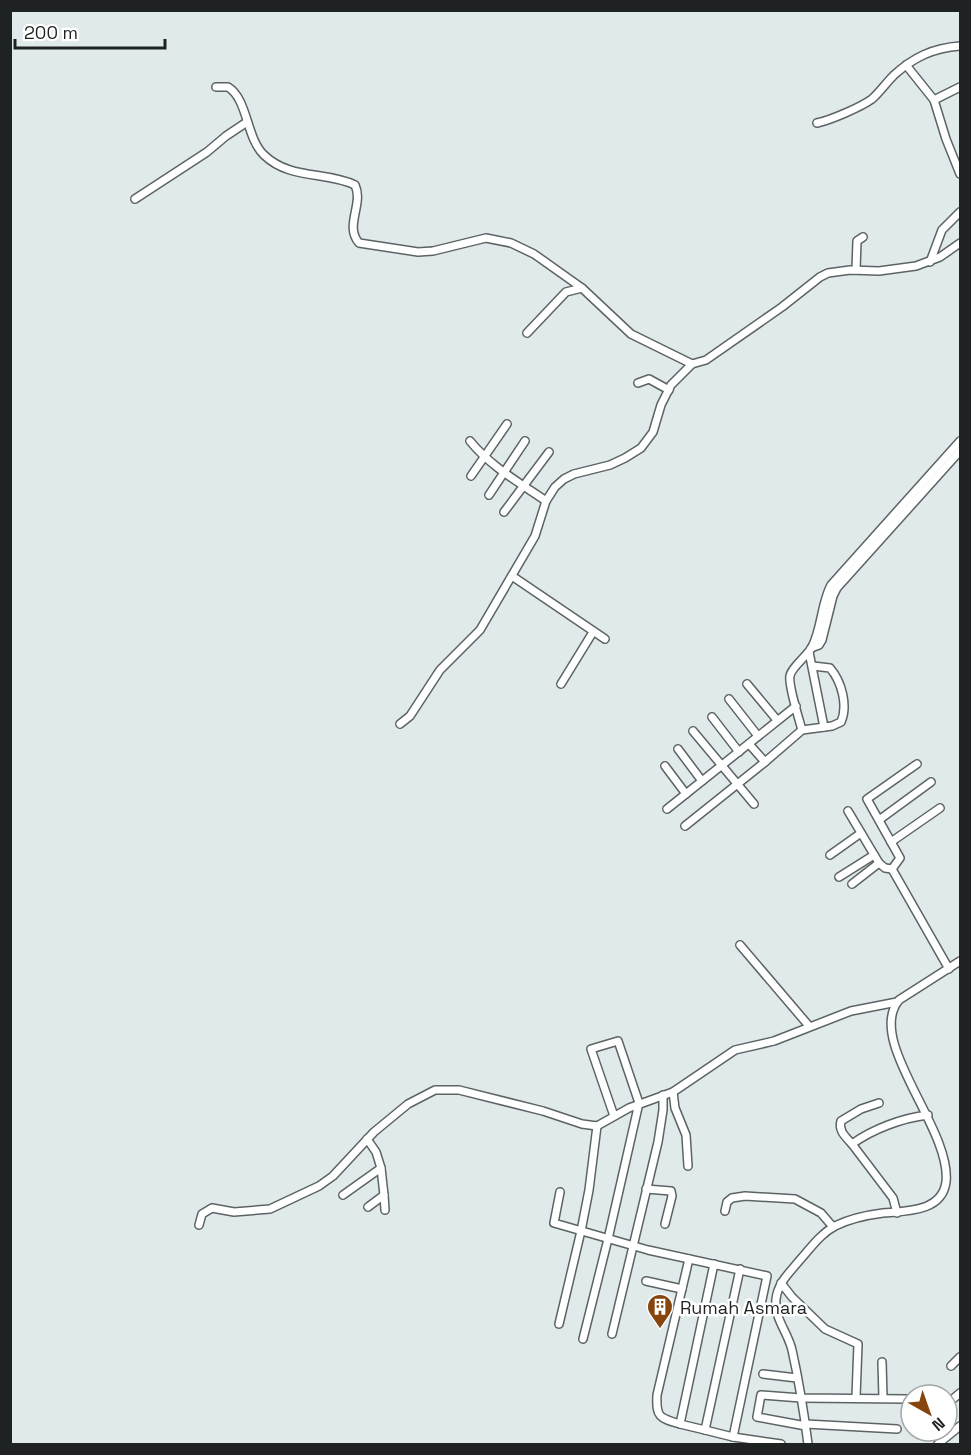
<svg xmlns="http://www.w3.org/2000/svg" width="971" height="1455" viewBox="0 0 971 1455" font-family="'Space Grotesk',sans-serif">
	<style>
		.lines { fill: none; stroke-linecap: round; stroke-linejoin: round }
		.minor-casing { stroke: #5c6364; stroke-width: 10 }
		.minor { stroke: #fff; stroke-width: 7 }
		.labels { text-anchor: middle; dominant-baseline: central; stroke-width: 5; stroke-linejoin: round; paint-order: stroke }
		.poi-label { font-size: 18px; fill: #1f2222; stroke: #fff; text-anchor: start }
	</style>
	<rect width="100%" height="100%" fill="#e1eaeb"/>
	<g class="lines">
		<defs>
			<g id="minor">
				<polyline points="906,65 934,100 946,139 960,174"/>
				<path d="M 216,87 L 228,87 C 248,99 246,138 264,155 C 290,180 325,171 355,185 C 364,204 344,226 359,243 L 418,252 L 433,251 L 486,238 L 511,243 L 534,254 L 582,288 L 631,334 L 692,364 L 706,360 L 782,307 L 820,277 L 828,273 L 850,270 L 879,271 L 916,266 L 940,257 L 960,243"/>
				<polyline points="934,100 960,87"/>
				<path d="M 817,123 C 831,120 861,107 872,99 C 880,92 886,83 894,75 C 914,57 933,48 960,46"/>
				<polyline points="135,199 207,152 226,136 247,122"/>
				<polyline points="930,262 942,230 960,212"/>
				<polyline points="856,270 857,241 863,237"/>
				<polyline points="527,333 566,292 582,288"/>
				<polyline points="638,383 649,379 669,390"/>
				<path d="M 470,441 C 490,466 520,483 546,501"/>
				<polyline points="471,476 507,424"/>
				<polyline points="489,495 525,441"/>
				<polyline points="504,512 549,452"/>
				<polyline points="512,576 605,639"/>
				<polyline points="811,648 819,645 822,640 833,596 837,588 960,451"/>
				<polyline points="809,652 824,727"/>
				<polyline points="561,684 593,632"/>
				<polyline points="747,684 777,720"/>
				<polyline points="729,699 758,736"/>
				<polyline points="712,717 739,752"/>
				<polyline points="400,724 410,716 440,670 480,630 535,536 546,501 555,487 564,479 574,474 610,465 625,458 641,448 653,432 661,405 671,385 692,364"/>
				<path d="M 802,730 C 799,719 788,685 790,676 C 791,668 807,656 812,647 C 822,627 821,604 831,585 L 960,441"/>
				<polyline points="693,731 754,804"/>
				<path d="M 749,744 L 765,762 L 802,730 L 832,726 L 841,722 C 848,706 842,682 830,668 L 813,666"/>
				<polyline points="678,749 702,781"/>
				<polyline points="917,764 867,799 900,858 892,869 949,969"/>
				<polyline points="665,766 686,794"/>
				<polyline points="667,809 796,706"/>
				<polyline points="848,811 879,863 885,868 892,869"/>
				<polyline points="879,820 931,782"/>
				<polyline points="685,826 765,762"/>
				<polyline points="891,842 940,808"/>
				<polyline points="830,855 861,833"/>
				<polyline points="839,877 874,855"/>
				<polyline points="852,884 879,863"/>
				<polyline points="740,945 809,1026"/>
				<polyline points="673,1092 675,1108 686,1135 688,1166"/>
				<path d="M 852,1144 C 846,1137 838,1131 841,1121 L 861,1109 L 879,1103"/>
				<polyline points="646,1189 671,1191 672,1196 665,1224"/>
				<polyline points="560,1192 554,1223 648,1250 767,1276 733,1437 705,1430"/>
				<polyline points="343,1195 381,1168 376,1152 367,1139"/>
				<polyline points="384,1195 385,1210"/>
				<polyline points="368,1207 384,1195 381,1168"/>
				<polyline points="725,1211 727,1202 732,1198 745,1196 795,1199 821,1213 833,1227"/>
				<path d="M 897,1213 L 893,1198 L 852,1144 C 873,1129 902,1118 928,1115"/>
				<polyline points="199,1225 202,1214 212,1208 234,1212 270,1209 319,1186 333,1176 374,1132 408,1104 435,1090 459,1090 543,1111 582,1124 597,1126 629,1108 673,1092 735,1050 774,1041 851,1011 897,1002"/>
				<polyline points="714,1264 680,1424 705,1430 740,1269"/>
				<polyline points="646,1281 682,1289"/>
				<polyline points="781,1283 792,1297 825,1329 858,1344 856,1397"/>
				<polyline points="559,1324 581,1231 589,1190 597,1126"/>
				<polyline points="612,1334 658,1142 663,1110 663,1095"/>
				<polyline points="583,1339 608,1239 639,1103 618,1041 591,1049 614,1116"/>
				<polyline points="882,1362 883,1398"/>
				<polyline points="951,1366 960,1357"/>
				<polyline points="763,1374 797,1378"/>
				<polyline points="947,1404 960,1393"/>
				<path d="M 680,1424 C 659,1418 656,1417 657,1395 L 689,1259"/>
				<polyline points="806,1424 897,1429"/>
				<polyline points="806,1426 757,1417 761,1395 801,1398 907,1399"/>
				<polyline points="733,1437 781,1444"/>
				<path d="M 808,1444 C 804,1413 799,1381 792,1350 C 788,1332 774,1319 776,1299 C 778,1283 789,1273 799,1261 C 810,1249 820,1234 835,1226 C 849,1219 867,1215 883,1213 C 906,1211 942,1212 946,1182 C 952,1129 865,1041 899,1000 L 960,961"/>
				<polyline points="938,1444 960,1426"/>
			</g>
		</defs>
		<use href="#minor" class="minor-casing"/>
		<use href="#minor" class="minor"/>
	</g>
	<defs>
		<symbol id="building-pin" viewBox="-11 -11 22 30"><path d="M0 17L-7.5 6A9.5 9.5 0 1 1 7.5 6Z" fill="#85450d" stroke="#fff"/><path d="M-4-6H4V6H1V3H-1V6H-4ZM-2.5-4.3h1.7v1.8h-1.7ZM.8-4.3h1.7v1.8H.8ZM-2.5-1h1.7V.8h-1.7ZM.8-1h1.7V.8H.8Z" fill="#fff"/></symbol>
	</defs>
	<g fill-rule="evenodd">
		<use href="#building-pin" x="645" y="1292" width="30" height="40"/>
	</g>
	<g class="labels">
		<g class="poi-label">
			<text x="680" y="1307">Rumah Asmara</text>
		</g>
	</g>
	<rect width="971" height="1455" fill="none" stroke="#1f2222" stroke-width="24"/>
	<g transform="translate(929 1413) rotate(140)"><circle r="28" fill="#ffffff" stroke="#a5a7a7" stroke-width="1.5"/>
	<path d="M0-4.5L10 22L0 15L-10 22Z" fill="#85450d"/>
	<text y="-9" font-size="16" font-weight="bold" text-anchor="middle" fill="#1f2222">N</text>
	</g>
	<path d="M15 39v9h150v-9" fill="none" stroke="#1f2222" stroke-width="3"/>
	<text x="24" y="39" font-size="18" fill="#1f2222" stroke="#ffffff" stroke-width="4.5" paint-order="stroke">200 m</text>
</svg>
